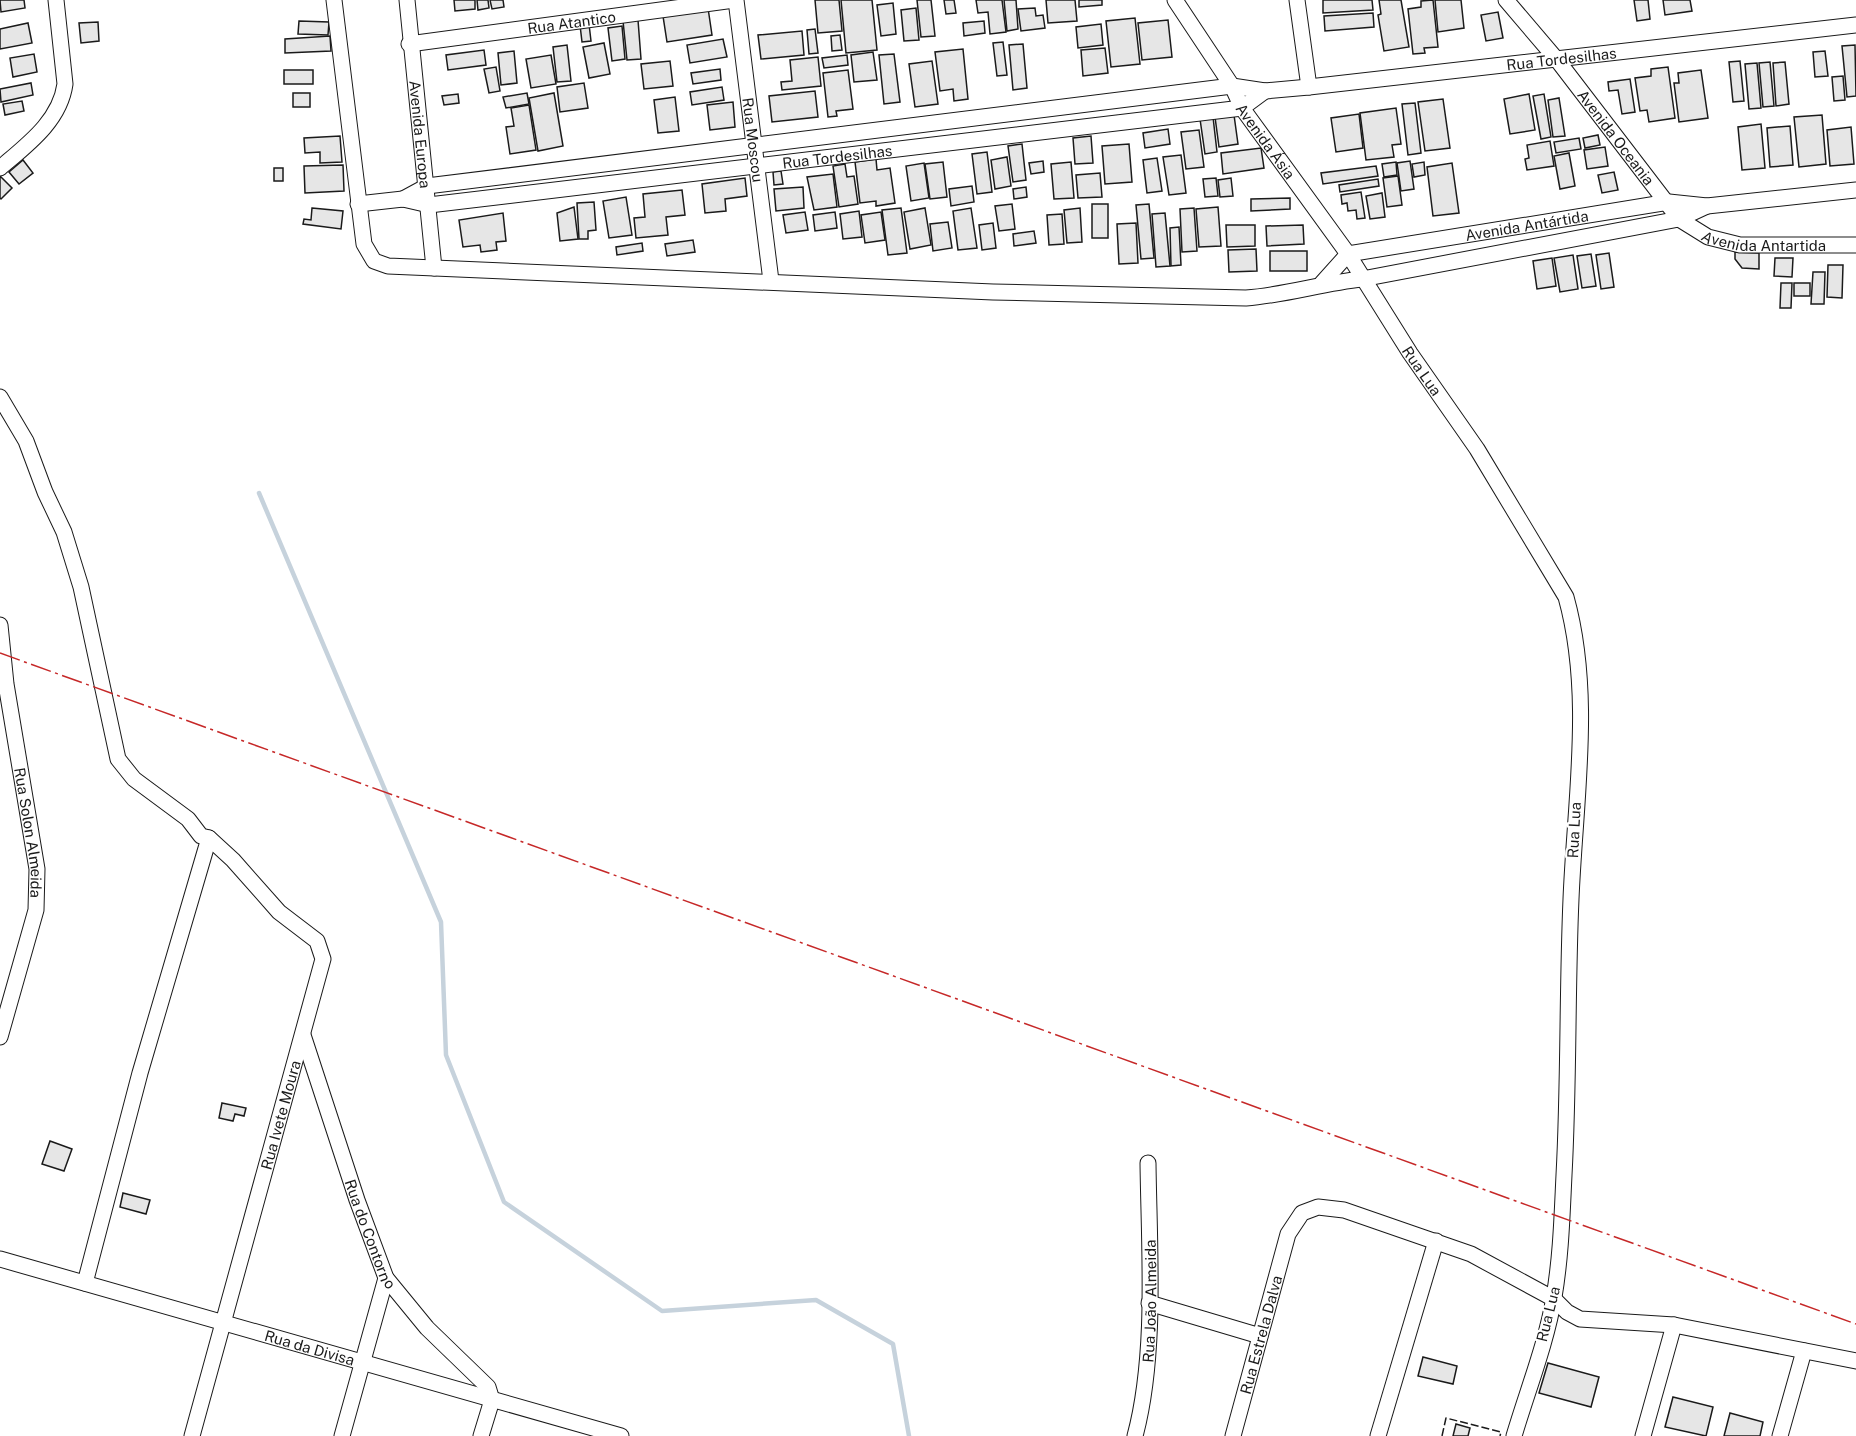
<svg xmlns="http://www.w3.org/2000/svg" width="1856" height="1436" viewBox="0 0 1856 1436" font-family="'Public Sans',sans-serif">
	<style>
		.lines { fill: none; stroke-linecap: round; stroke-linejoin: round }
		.stream { stroke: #c6d2dc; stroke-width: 4.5 }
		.building { fill: #e6e6e6; stroke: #1a1a1a; stroke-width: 1.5 }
		.minor-casing { stroke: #1a1a1a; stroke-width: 17 }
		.minor { stroke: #fff; stroke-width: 15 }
		.fence { stroke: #1a1a1a; stroke-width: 1.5; stroke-dasharray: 8 3; stroke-linecap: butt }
		.power { stroke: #c62828; stroke-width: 1.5; stroke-dasharray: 21 4.5 3 4.5; stroke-linecap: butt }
		.labels { text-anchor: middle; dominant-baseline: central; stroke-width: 4.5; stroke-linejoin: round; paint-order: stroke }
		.street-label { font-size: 15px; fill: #1a1a1a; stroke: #fff }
	</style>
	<rect width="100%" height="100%" fill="#fff"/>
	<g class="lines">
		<polyline class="stream" points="259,493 441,922 446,1055 504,1202 662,1311 816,1300 893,1344 909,1436"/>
	</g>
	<g class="building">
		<polygon points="0,0 24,0 25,8 1,12"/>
		<polygon points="454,0 475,0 475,9 455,11"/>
		<polygon points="477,0 488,0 489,8 478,10"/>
		<polygon points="490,0 503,0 504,7 492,9"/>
		<polygon points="815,0 839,0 842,31 818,33"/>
		<polygon points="841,0 872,0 877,50 846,53"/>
		<polygon points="917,0 931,0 935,36 921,37"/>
		<polygon points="944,0 954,0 956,13 946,14"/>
		<polygon points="976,0 1002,0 1006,32 990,34 988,12 978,13"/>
		<polygon points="1004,0 1016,0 1018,29 1007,31"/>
		<polygon points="1046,0 1075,0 1077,21 1048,23"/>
		<polygon points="1079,0 1102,0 1102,5 1079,7"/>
		<polygon points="1323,0 1372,0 1373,10 1323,13"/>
		<polygon points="1379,0 1401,0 1409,47 1384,51 1378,15 1381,14"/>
		<polygon points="1433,0 1438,47 1424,48 1425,53 1413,54 1408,9 1421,7 1421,1"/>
		<polygon points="1435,0 1461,0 1464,28 1438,32"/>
		<polygon points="1634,0 1648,0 1650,19 1637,21"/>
		<polygon points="1663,0 1690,0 1692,11 1665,15"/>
		<polygon points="893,3 896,34 881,36 877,5"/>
		<polygon points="708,8 712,35 667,42 663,16"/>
		<polygon points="916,8 919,40 904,41 901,10"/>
		<polygon points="1035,8 1036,16 1043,15 1045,28 1021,31 1018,9"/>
		<polygon points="1498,12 1503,38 1486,41 1481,15"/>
		<polygon points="1373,13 1374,27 1325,31 1324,16"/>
		<polygon points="1135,18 1140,64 1111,67 1106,21"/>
		<polygon points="638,20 641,59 627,60 623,21"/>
		<polygon points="1168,20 1172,57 1142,60 1138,23"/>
		<polygon points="299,21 329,22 328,35 298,34"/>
		<polygon points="984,21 985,33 964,36 963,23"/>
		<polygon points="98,22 99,41 81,43 79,23"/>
		<polygon points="28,23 32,43 0,49 0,29"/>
		<polygon points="589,24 591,41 582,42 580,25"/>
		<polygon points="1101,24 1103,45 1078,48 1076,27"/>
		<polygon points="622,26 625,59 612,61 608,28"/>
		<polygon points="815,29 818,53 809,54 807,30"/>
		<polygon points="802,31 804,55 761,59 758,35"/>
		<polygon points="840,35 842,50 832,51 831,36"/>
		<polygon points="330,36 331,51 285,53 285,39"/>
		<polygon points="723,39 727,57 690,63 687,45"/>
		<polygon points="1003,42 1007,75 997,76 993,43"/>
		<polygon points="604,43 610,74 589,78 583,47"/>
		<polygon points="1023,44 1027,88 1013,90 1009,45"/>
		<polygon points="567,45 571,81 557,82 553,47"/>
		<polygon points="1855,45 1856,96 1847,97 1842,46"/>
		<polygon points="1105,48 1108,73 1083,76 1081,50"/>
		<polygon points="963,49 968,99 954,101 953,89 940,91 935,52"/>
		<polygon points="484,50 486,65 448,70 446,55"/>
		<polygon points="514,51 517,83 501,85 498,53"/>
		<polygon points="1825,51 1828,76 1815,77 1813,52"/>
		<polygon points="873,52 877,80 854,82 851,55"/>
		<polygon points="34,54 37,72 13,77 10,58"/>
		<polygon points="894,54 900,102 884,104 879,55"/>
		<polygon points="551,55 556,84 531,88 526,59"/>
		<polygon points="847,55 848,65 824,68 822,58"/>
		<polygon points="818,57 821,86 782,90 781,82 792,81 790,60"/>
		<polygon points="670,61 673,86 644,89 641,64"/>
		<polygon points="932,61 938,104 915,107 909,64"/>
		<polygon points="1740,61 1744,101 1733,102 1729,62"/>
		<polygon points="1770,62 1774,106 1763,107 1759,63"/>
		<polygon points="1785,62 1789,104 1776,106 1773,63"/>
		<polygon points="1757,63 1761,108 1749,109 1745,64"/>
		<polygon points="496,67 500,91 489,93 484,69"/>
		<polygon points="1668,67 1675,118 1649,122 1647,110 1640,111 1635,78 1651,76 1651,69"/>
		<polygon points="720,69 721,80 693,84 691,73"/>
		<rect x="284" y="70" width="29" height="14"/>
		<polygon points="848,70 853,109 836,111 837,116 828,117 823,73"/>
		<polygon points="1701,70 1708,118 1679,122 1674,83 1679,83 1678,73"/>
		<polygon points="1843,76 1845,100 1834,101 1832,77"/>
		<polygon points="1630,79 1635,112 1622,114 1618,90 1609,91 1608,82"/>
		<polygon points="31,83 33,95 1,102 0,89"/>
		<polygon points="584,83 588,108 560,112 557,87"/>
		<polygon points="722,87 724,100 692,105 690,92"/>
		<polygon points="815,91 818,117 772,122 769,96"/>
		<rect x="293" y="93" width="17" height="14"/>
		<polygon points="527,93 529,104 506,108 503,97"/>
		<polygon points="554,93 563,146 538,151 529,98"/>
		<polygon points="458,94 459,103 444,105 442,96"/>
		<polygon points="1529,94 1535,130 1510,134 1504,99"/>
		<polygon points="1544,94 1551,137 1541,139 1533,96"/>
		<polygon points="675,97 679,131 658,133 654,100"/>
		<polygon points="1559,98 1565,136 1553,137 1548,100"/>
		<polygon points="1443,99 1450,148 1425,151 1418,102"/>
		<polygon points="22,101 24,111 5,115 3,104"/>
		<polygon points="733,102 735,127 710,130 707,105"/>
		<polygon points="1415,103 1421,153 1408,155 1402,104"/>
		<polygon points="529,105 536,150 510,154 506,127 514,126 511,108"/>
		<polygon points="1396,108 1401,144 1392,145 1394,157 1366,160 1360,113"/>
		<polygon points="1359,114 1363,148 1336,152 1331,118"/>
		<polygon points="1234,115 1238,144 1219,147 1215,117"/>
		<polygon points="1822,115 1826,164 1799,167 1794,117"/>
		<polygon points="1213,117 1217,152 1205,154 1200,119"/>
		<polygon points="1761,124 1765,168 1742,170 1738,127"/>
		<polygon points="1790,126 1793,165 1770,167 1767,128"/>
		<polygon points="1851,127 1854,164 1830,166 1827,130"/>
		<polygon points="1168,129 1170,144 1145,148 1143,133"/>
		<polygon points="1199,130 1204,167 1186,169 1181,132"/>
		<polygon points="1598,135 1600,145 1585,148 1583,138"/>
		<polygon points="340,136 342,162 320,163 320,152 305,153 304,138"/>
		<polygon points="1091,136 1093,163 1075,164 1073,138"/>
		<polygon points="1579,138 1581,149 1556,153 1554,142"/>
		<polygon points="1550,141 1554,166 1527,170 1525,159 1529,158 1527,145"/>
		<polygon points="1022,144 1026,180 1013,182 1008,146"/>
		<polygon points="1129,144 1132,182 1105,184 1102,146"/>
		<polygon points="1605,147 1608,166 1587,169 1584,150"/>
		<polygon points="1261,148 1264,168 1223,174 1221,153"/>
		<polygon points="987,152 992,192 977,194 972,154"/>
		<polygon points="1569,153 1575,186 1560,189 1554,156"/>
		<polygon points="1181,155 1186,193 1169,195 1163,157"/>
		<polygon points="1007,157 1011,186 995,189 991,160"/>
		<polygon points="1157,158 1162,191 1147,193 1143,160"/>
		<polygon points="876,159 877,170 890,168 895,203 876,206 876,201 860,203 855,162"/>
		<polygon points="23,160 33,173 19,184 9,172"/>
		<polygon points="1043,161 1044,172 1031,174 1029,163"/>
		<polygon points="1410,161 1414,189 1401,191 1397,163"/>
		<polygon points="943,162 947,197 930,199 925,164"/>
		<polygon points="1071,162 1074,198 1054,199 1051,164"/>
		<polygon points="1396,162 1397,175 1384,177 1382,164"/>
		<polygon points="1424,162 1425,175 1414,177 1412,164"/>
		<polygon points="924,163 929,198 911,201 906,166"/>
		<polygon points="1452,163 1459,213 1433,216 1427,167"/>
		<polygon points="845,164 847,177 854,176 858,204 839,207 833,166"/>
		<polygon points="343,165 344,191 305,193 304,166"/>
		<polygon points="1376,166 1378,176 1323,184 1321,173"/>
		<rect x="274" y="168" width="9" height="13"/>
		<polygon points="781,171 783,184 774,185 773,172"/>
		<polygon points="1614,172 1618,190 1602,193 1598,175"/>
		<polygon points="1100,173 1102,197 1078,198 1076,175"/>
		<polygon points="833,174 837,207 814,210 807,177"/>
		<polygon points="0,176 12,188 1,199 0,198"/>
		<polygon points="1398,176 1402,205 1387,207 1383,178"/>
		<polygon points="745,178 747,196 725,199 726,211 705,213 702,184"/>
		<polygon points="1216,178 1218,196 1205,197 1203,179"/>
		<polygon points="1231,178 1233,196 1220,197 1218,180"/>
		<polygon points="1378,179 1379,186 1340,192 1339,185"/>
		<polygon points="972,186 974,202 951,206 949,189"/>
		<polygon points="803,187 804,208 776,211 774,189"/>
		<polygon points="1026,187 1027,197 1014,199 1013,189"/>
		<polygon points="682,190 685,215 666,217 668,235 636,238 634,218 645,217 643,194"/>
		<polygon points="1361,192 1365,218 1357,219 1356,210 1348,211 1347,203 1342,204 1341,195"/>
		<polygon points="1382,193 1385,217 1370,219 1366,196"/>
		<polygon points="626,197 632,235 609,238 603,201"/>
		<polygon points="1290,198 1290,209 1251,211 1251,199"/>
		<polygon points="594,202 596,230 588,231 588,239 579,239 577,203"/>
		<polygon points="1012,204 1015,229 999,231 995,206"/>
		<rect x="1092" y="204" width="16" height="34"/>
		<polygon points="1149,204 1154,258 1141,259 1136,205"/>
		<polygon points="574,207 578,239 560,241 557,213"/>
		<polygon points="1218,207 1221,246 1199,247 1196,209"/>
		<polygon points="312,208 343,211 341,229 303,224 304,219 311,220"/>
		<polygon points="901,208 907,253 888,255 882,210"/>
		<polygon points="925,208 931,245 910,249 904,212"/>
		<polygon points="971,208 977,248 958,250 953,211"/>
		<polygon points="1080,208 1082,242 1067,243 1064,210"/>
		<polygon points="1194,208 1197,251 1182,252 1180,209"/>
		<polygon points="859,211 862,237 843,239 840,214"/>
		<polygon points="805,212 808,230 786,233 783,215"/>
		<polygon points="835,212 837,228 815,231 813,215"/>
		<polygon points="881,212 885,240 865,243 861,215"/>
		<polygon points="503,213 506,241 496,242 497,250 481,252 480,245 463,247 459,220"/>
		<polygon points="1165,213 1170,266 1156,267 1152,214"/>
		<polygon points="1062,214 1064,244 1049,245 1047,215"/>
		<polygon points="948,222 952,248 933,251 930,224"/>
		<polygon points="993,223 996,248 982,250 979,225"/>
		<polygon points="1136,223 1138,263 1119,264 1117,224"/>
		<polygon points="1226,225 1255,225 1255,246 1227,247"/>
		<polygon points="1303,225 1304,244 1267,246 1266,226"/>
		<polygon points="1179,227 1181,265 1171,266 1170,228"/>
		<polygon points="1034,231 1036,243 1014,246 1013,234"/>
		<polygon points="693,240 695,252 667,256 665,244"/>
		<polygon points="642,243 643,251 617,255 616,247"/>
		<polygon points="1256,249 1257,271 1229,272 1228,250"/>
		<rect x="1270" y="251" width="37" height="20"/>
		<polygon points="1735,252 1759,253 1759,269 1742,268 1735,259"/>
		<polygon points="1609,253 1614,287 1601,289 1596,255"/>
		<polygon points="1591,254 1596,286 1582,288 1577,256"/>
		<polygon points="1573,255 1578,289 1560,292 1554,258"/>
		<polygon points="1552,258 1556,286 1537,289 1533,261"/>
		<polygon points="1775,258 1793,258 1792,277 1774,276"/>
		<polygon points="1828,265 1843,265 1842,298 1827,297"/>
		<polygon points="1813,272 1825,272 1824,304 1811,304"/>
		<polygon points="1781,283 1792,283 1791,308 1780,308"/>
		<rect x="1794" y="283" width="16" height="13"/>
		<polygon points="222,1103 246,1108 244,1116 235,1114 233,1121 219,1118"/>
		<polygon points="50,1141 72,1149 64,1171 42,1164"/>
		<polygon points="123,1193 150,1200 146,1214 120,1207"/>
		<polygon points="1423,1357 1457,1366 1453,1384 1418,1376"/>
		<polygon points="1548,1363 1599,1377 1591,1407 1539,1393"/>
		<polygon points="1673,1397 1713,1407 1706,1436 1665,1427"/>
		<polygon points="1730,1413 1763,1422 1760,1436 1724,1436"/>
		<polygon points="1456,1424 1470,1428 1468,1436 1453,1436"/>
	</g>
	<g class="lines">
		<defs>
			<g id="minor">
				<path d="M 334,0 L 364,244 L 374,261 L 388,266 L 993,292 L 1246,298 C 1286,295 1323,283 1362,279 L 1679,219 L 1707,206"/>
				<path id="s1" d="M 407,0 L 434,268"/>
				<path id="s2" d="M 736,0 L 771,281"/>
				<path id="s3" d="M 1175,0 L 1232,86 L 1242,108 L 1348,254 L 1410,353 L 1477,449 L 1566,597 C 1593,694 1575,799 1571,899 C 1567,991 1569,1083 1564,1175 C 1562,1216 1561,1256 1554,1297 C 1547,1341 1527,1392 1514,1436"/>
				<polyline points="1297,0 1309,87"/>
				<path id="s4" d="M 1506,0 L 1558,61 L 1679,219 L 1708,237 L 1740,245 L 1856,245"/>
				<path id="s5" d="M 409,44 L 734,0"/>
				<path d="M 0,168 C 27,145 60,121 65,84 L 56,0"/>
				<path id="s6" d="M 403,199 L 427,186 L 1232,86 L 1265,91 L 1309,87 L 1856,25"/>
				<path id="s7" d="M 358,204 L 403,199 L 429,205 L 1242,108 L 1265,91"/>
				<path id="s8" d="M 1322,283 L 1348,254 L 1669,202 L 1707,206 L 1856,190"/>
				<polyline points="0,397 26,441 45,492 64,532 81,587 118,759 134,779 188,819 201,836 209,838 140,1073 85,1283"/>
				<path id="s9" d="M 0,625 L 6,684 L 37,869 L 36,910 L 0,1037"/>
				<path id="s10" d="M 303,1035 L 357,1200 L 386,1278 L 427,1328 L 488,1387 L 492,1400 L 481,1436"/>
				<path id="s11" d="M 0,1259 L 621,1436"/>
				<polyline points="1149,1303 1260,1336"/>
				<path id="s12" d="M 192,1436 L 323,959 L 317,941 L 279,912 L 233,860 L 209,838"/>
				<polyline points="342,1436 386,1278"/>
				<path id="s13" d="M 1135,1436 C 1157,1354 1149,1248 1148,1163"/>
				<path id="s14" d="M 1233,1436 L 1288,1234 L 1302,1213 L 1318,1207 L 1344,1210 L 1471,1254 L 1554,1299 L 1567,1312 L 1580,1319 L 1674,1325 L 1856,1361"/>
				<polyline points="1378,1436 1436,1241"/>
				<polyline points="1643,1436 1674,1325"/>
				<polyline points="1780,1436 1804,1351"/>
			</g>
		</defs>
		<use href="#minor" class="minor-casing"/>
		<use href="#minor" class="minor"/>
		<polyline class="fence" points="1442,1436 1446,1418 1501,1432 1500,1436"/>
		<polyline class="power" points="0,653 1856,1324"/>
	</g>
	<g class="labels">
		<g class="street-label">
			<text stroke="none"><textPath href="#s5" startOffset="164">Rua Atantico</textPath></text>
			<text stroke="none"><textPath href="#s6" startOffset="1170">Rua Tordesilhas</textPath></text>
			<text stroke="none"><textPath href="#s1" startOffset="135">Avenida Europa</textPath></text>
			<text stroke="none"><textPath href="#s4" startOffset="176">Avenida Oceania</textPath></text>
			<text stroke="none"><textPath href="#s2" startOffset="141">Rua Moscou</textPath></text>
			<text stroke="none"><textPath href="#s3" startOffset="168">Avenida Ásia</textPath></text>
			<text stroke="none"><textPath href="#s7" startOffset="483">Rua Tordesilhas</textPath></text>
			<text stroke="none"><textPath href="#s8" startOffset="220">Avenida Antártida</textPath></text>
			<text stroke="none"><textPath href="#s4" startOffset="370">Avenida Antartida</textPath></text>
			<text stroke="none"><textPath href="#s3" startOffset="446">Rua Lua</textPath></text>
			<text transform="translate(1574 830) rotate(-87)">Rua Lua</text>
			<text stroke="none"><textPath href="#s9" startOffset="210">Rua Solon Almeida</textPath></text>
			<text stroke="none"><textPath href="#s12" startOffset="333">Rua Ivete Moura</textPath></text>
			<text stroke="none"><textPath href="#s10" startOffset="210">Rua do Contorno</textPath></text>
			<text stroke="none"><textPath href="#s13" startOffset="136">Rua João Almeida</textPath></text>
			<text transform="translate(1548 1314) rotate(-76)">Rua Lua</text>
			<text stroke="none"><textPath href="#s14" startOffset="105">Rua Estrela Dalva</textPath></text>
			<text stroke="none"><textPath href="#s11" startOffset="322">Rua da Divisa</textPath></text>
		</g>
	</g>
</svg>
